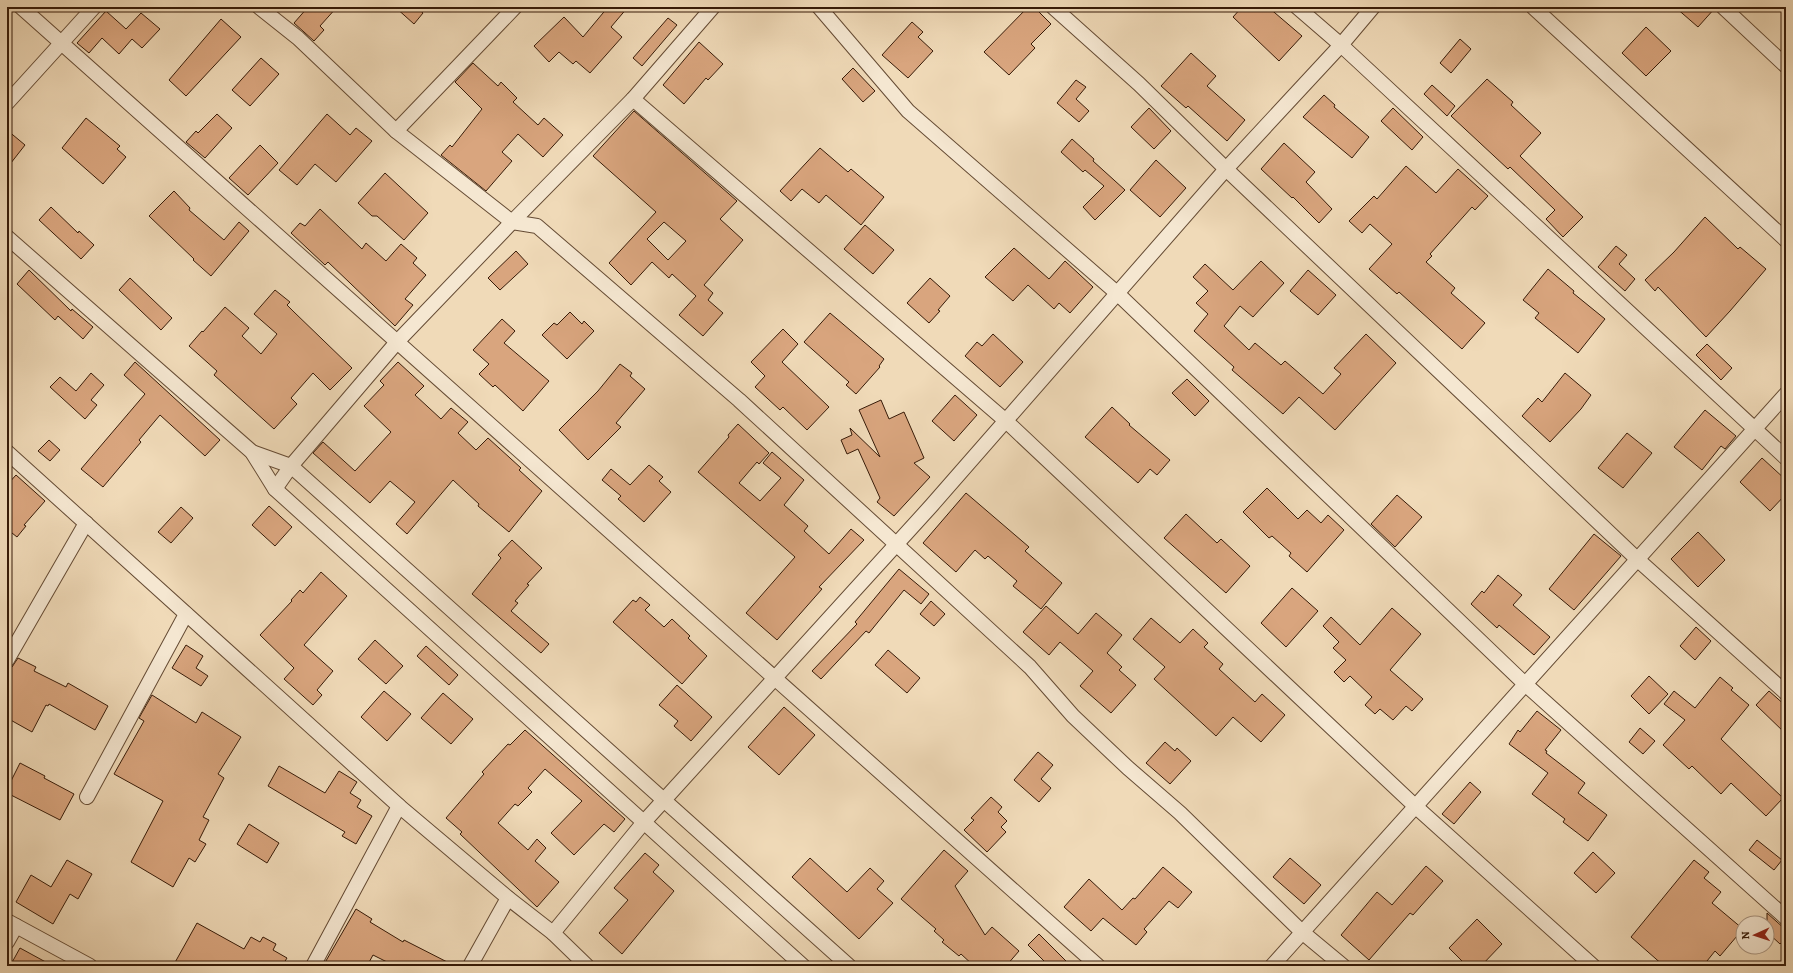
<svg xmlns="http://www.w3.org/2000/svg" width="1793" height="973" viewBox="0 0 1793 973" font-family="Alegreya,serif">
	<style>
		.building { fill: #d9a57e; stroke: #371b08; fill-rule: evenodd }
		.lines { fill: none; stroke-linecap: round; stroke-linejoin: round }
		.street-casing { stroke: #654b34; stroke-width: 16 }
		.street { stroke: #f5e7d1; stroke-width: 14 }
	</style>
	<rect width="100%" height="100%" fill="#f0dab8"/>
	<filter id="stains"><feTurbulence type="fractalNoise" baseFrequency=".005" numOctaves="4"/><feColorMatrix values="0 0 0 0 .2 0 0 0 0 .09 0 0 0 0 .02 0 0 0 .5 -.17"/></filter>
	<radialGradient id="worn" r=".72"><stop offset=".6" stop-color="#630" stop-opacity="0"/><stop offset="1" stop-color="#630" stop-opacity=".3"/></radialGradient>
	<g class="building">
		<polygon points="308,7 337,7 320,26 324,30 314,41 294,23"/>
		<polygon points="395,7 416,7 423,13 414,24"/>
		<polygon points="608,7 628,7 611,27 622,37 590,73 576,61 573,64 559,52 549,62 534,46 564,17 583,37"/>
		<polygon points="1028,7 1034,7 1051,24 1031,44 1035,48 1009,75 984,52"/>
		<polygon points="1242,7 1268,7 1302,36 1279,61 1233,17"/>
		<polygon points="1675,7 1715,7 1715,8 1698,27"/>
		<polygon points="106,11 126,29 141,13 160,29 142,48 132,39 119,54 102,38 89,53 77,43"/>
		<polygon points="668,18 677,25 642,66 633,58"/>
		<polygon points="221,19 241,37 186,96 169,80"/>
		<polygon points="912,22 923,32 918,37 933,51 908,78 882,55"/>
		<polygon points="1646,27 1671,51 1646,76 1622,53"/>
		<polygon points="1460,39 1471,49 1451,73 1440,63"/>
		<polygon points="699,42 723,64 708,80 706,78 684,104 663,85"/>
		<polygon points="1191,53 1216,76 1207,86 1245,120 1227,141 1188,106 1186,108 1161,86"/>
		<polygon points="261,58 279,74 250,106 232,90"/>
		<polygon points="473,63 498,86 501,82 517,98 513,102 538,125 544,118 563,135 543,157 518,134 502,152 512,161 486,191 441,155 450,145 452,147 482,109 455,82"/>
		<polygon points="853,68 875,91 863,102 842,79"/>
		<polygon points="1487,79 1513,102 1511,105 1541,133 1520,156 1583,217 1563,237 1546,219 1555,210 1510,167 1508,169 1451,116"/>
		<polygon points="1076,80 1086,87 1076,99 1089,111 1079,122 1057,103"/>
		<polygon points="1432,85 1455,106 1447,116 1424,94"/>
		<polygon points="1324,95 1335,105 1334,107 1369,137 1352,158 1303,117"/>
		<polygon points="1149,108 1171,131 1154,149 1131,127"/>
		<polygon points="1393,108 1423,137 1412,150 1381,121"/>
		<path d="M 634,111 L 737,201 L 720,219 L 743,240 L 704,285 L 713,293 L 708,300 L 723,313 L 703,336 L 679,315 L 696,296 L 672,274 L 669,278 L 652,262 L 631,285 L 609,263 L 656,212 L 593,156 ZM 664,222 L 686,241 L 668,260 L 647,239 Z"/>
		<polygon points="217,114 232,128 205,158 186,142 196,131 198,133"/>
		<polygon points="327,114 350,135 356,128 372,141 336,182 315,164 297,185 279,170"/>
		<polygon points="86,118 120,146 117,149 126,157 103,184 62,148"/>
		<polygon points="7,130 25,145 7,168"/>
		<polygon points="1072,139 1094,159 1093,161 1125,190 1095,220 1083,207 1104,186 1085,170 1083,172 1061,152"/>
		<polygon points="1284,143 1315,172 1306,182 1332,209 1319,223 1293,197 1292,198 1261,169"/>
		<polygon points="260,145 278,163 248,195 229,178"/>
		<polygon points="820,148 848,172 851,169 884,197 861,225 826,195 819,203 802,189 791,201 780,191"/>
		<polygon points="1156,160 1186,188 1160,217 1130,190"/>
		<polygon points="1406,166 1436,193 1458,169 1488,196 1475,210 1472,207 1430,254 1432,256 1426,262 1455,288 1451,293 1485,323 1462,349 1399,292 1397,294 1369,269 1392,244 1370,224 1362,233 1349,221 1374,196 1377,199"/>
		<polygon points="385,173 428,213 404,240 377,216 372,216 358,203"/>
		<polygon points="174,191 190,208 189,210 224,240 239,222 249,231 211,276 193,260 194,259 149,216"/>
		<polygon points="51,207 78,233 79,231 94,245 81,259 39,220"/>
		<polygon points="320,209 362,249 366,243 386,261 401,244 417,258 413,263 426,275 405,299 413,305 395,326 328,262 325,265 291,233 300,223 305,226"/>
		<polygon points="1705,217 1738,249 1740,247 1766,269 1730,311 1706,337 1658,287 1655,291 1645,280 1674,252"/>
		<polygon points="865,225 894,250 873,274 844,249"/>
		<polygon points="1616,246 1627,255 1619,264 1635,279 1625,291 1598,267"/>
		<polygon points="1014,248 1049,279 1065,261 1093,287 1070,313 1059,303 1054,309 1028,285 1013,301 985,277"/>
		<polygon points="516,251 528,264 500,290 488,278"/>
		<polygon points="1261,261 1284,283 1253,317 1240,306 1224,326 1249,350 1255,343 1281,365 1285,361 1323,394 1341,374 1334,368 1366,334 1396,363 1335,430 1299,397 1283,414 1232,370 1234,367 1194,331 1208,314 1196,303 1208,291 1193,277 1205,264 1233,290"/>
		<polygon points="1548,269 1574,291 1573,293 1605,319 1578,353 1535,318 1539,313 1523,300"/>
		<polygon points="29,270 71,311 72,309 93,327 83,339 58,316 55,320 17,284"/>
		<polygon points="1308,270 1336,295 1318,315 1290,291"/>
		<polygon points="130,278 172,318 161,330 119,290"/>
		<polygon points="930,278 950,296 938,310 940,311 929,323 907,303"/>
		<polygon points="275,290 290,302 287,305 294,312 352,368 330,390 313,373 291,398 297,404 274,429 214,375 217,371 189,346 202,331 203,332 225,307 249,328 242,336 261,354 277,334 254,314"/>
		<polygon points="570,312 582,324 584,321 594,331 567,359 542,335 554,323 557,325"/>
		<polygon points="830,313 884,359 879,366 880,367 856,394 846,385 849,382 804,342"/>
		<polygon points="502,319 515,331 504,343 549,381 523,411 495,385 493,387 479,374 489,364 473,350"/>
		<polygon points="783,329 798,344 782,362 829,407 807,430 783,407 780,410 755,387 765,376 751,362"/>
		<polygon points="993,334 1023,362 1000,387 965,356 977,342 982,346"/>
		<polygon points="1707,344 1732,368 1721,380 1696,355"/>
		<polygon points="135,362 220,440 205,456 160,415 139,440 141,442 103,487 81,469 145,394 124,375"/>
		<polygon points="398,362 424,386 415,395 441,419 451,408 468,422 458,433 476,450 488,438 521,468 519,470 542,491 509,532 478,506 479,504 453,480 407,534 396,524 415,502 390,481 370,503 313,453 323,442 355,471 391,432 364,406 384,385 380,381"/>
		<polygon points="620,364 632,373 630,376 645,389 616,423 621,427 588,460 559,430 598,391"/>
		<polygon points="91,373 104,385 91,400 97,405 85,419 50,387 60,377 76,391"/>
		<polygon points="1565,373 1591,395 1581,409 1550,442 1522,416 1538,398 1542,402"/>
		<polygon points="1187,379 1209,401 1195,416 1172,393"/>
		<polygon points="955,395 977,415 954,441 932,421"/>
		<polygon points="881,400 889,419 904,412 924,458 914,463 930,477 894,516 877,502 880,498 858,449 847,454 841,440 852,435 850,428 880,457 859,410"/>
		<polygon points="1112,407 1130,424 1129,425 1170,460 1157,475 1150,469 1138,483 1085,437"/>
		<polygon points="1705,410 1736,436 1725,449 1721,446 1702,470 1674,447"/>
		<polygon points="738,424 769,453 759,464 757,462 739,483 760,501 781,478 763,463 772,452 804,480 784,505 808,526 804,531 829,554 851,529 864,540 819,587 822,589 777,640 746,613 795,557 698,472 729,437 728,435"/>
		<polygon points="1627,433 1652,453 1623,488 1598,468"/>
		<polygon points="49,440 60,450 50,461 38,451"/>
		<polygon points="1762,458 1786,480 1786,494 1770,511 1740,482"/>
		<polygon points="649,465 663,477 659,481 671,492 644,522 618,499 621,496 602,480 611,469 630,485"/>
		<polygon points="16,475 45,501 24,525 26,526 17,537 7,529 7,485"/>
		<polygon points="1267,488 1298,519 1307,510 1321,523 1328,515 1344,530 1307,572 1289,556 1291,553 1272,536 1269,538 1243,512"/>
		<polygon points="966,493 1029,547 1025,551 1062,583 1041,609 1013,586 1017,581 988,556 985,559 975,550 956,572 923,543"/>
		<polygon points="1397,495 1422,517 1395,547 1371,524"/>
		<polygon points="269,506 292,527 275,546 252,525"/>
		<polygon points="181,507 193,518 171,543 158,532"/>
		<polygon points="1186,514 1217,543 1221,539 1250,566 1226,593 1164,538"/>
		<polygon points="1698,532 1725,560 1698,587 1671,559"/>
		<polygon points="1594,534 1621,556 1574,610 1549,589"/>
		<polygon points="512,540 542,568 527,584 529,585 515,601 518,603 511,611 549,644 541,653 472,594 501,558 498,555"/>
		<polygon points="899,569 929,594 921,604 904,590 869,633 866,631 821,679 812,671 857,624 855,622"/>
		<polygon points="321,572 347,596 304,645 333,671 317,690 322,695 313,705 284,679 294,668 260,635 292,601 291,600 300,590 303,593"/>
		<polygon points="1498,575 1522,595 1513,605 1550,637 1534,655 1499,625 1497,628 1471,604 1482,591 1484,593"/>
		<polygon points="1292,588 1318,611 1286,647 1261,623"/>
		<polygon points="640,597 650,605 645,610 664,627 672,619 690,636 688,638 707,656 682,684 613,622 633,600 636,602"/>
		<polygon points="931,601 945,614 934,626 920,614"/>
		<polygon points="1046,606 1078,634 1096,613 1122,635 1107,653 1122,667 1119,670 1136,685 1111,713 1080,686 1093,671 1060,642 1049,655 1023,632"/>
		<polygon points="1392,608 1421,634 1390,670 1423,699 1412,711 1406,706 1393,720 1380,709 1375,714 1365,705 1372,697 1350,676 1344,682 1334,672 1346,660 1333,648 1339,642 1323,626 1331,617 1360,645"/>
		<polygon points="1151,618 1180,643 1193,629 1208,643 1204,647 1223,664 1219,669 1255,702 1262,694 1285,715 1261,742 1233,717 1216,736 1154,679 1165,667 1133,639"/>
		<polygon points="1696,627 1711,641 1695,660 1680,646"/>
		<polygon points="375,640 403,666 386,684 358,659"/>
		<polygon points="186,645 203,656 196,668 208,676 201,686 172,668"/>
		<polygon points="426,646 458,675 449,685 417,656"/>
		<polygon points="888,650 920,678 907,693 875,665"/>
		<polygon points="18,658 36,667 34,671 66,687 68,683 108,706 95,730 49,704 48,706 46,705 32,732 7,718 7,668 12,667"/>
		<polygon points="1649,676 1668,694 1649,714 1631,696"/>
		<polygon points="1720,677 1733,688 1731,690 1749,705 1721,739 1783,798 1766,816 1731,783 1721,794 1692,766 1689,769 1663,745 1685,720 1664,704 1674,691 1695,708"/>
		<polygon points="677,685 712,717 691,741 674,726 678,721 659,705"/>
		<polygon points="384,691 411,714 387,741 361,717"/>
		<polygon points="1769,691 1786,706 1786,734 1756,705"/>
		<polygon points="443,693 473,719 451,744 421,718"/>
		<polygon points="152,695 196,723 202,712 241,737 218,774 224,778 203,817 209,820 199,840 206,844 195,862 189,858 173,887 131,862 163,801 114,774 144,721 139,718"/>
		<polygon points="784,707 815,735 779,775 748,747"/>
		<polygon points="1537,711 1561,730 1545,750 1547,751 1546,753 1585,783 1578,793 1607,815 1588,841 1563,822 1565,819 1532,794 1548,773 1509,744 1518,730 1520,732"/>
		<polygon points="1640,728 1655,741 1643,754 1629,742"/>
		<polygon points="525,730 625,819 614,832 604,824 574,855 551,833 582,801 545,769 528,788 532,792 518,806 515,804 498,823 528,850 537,839 546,848 535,861 559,882 537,907 460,834 462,832 446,818 484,774 482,772 508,744 510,745"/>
		<polygon points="1165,742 1175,751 1177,748 1191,761 1170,784 1146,763"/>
		<polygon points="1038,752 1053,765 1041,779 1051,788 1039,802 1014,780"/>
		<polygon points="20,763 45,776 44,778 74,794 60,820 7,793 7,789"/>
		<polygon points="279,766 325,793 339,771 357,782 350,793 361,800 357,807 372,816 356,844 342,836 345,832 268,786"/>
		<polygon points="1470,782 1481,792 1454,824 1442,814"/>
		<polygon points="991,797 1002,807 998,812 1007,821 1001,827 1006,832 987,852 964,830 974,820 971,818"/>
		<polygon points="249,824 279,843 267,863 237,844"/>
		<polygon points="1757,840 1782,860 1774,870 1749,850"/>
		<polygon points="944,850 968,871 955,886 985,935 992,927 1019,951 1006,966 974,966 961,954 959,956 942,942 944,940 934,931 936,929 901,899"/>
		<polygon points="1593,852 1615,873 1596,893 1574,873"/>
		<polygon points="645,853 659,865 653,872 674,891 622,954 599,933 628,900 614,888"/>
		<polygon points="810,858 847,892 870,868 884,881 877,889 893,903 859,939 792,877"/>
		<polygon points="1290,858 1321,885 1304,904 1273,877"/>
		<polygon points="67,860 92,874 78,899 70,894 53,924 16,902 31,875 51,887"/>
		<polygon points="1694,860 1709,872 1704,878 1721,892 1712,903 1743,929 1720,956 1715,951 1703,966 1664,966 1631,937"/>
		<polygon points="1426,866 1443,881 1413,915 1410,913 1369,960 1341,935 1377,892 1392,905"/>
		<polygon points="1163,867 1192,892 1178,908 1169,901 1144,929 1147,932 1136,945 1103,918 1091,931 1064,907 1089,879 1122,910 1133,898 1135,899"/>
		<polygon points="356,909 372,919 370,922 403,942 404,940 455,966 395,966 373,955 367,966 323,966"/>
		<polygon points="1767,913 1786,930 1786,938 1780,944 1767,932"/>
		<polygon points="1477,919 1502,944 1481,966 1467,966 1449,948"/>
		<polygon points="197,923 244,949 251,937 260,942 263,937 276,944 273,950 287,958 282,966 173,966"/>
		<polygon points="1039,934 1071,966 1049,966 1028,945"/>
		<polygon points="20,948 53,966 10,966"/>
	</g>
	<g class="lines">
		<defs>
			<g id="street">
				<polyline points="21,7 1098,966"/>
				<polyline points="259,7 298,38 396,131 512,222 537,226 739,400 1030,667 1073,716 1128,768 1180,813 1302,932 1343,966"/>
				<polyline points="819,7 908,111 1118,294 1525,684 1786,918"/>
				<polyline points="1053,7 1139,84 1226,169 1637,559 1786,693"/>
				<polyline points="1297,7 1341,45 1786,458"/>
				<polyline points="1533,7 1786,240"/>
				<polyline points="1723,7 1786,66"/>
				<polyline points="633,99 1006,421 1415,806 1593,966"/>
				<polyline points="7,103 94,7"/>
				<polyline points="396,131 515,7"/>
				<polyline points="7,237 252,452 275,489 803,966"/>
				<polyline points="7,452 399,806 508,898 553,933 587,966"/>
				<polyline points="252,452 291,466 849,966"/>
				<polyline points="275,489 291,466 397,342 512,222 633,99 713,7"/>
				<polyline points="7,660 86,523"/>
				<polyline points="87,797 186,614"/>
				<polyline points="7,921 90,966"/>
				<polyline points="553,933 644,822 932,505 1226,169 1341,45 1373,7"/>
				<polyline points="7,942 16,926"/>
				<polyline points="313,966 399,806"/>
				<polyline points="470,966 508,898"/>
				<polyline points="1272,966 1786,394"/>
			</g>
		</defs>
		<use href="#street" class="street-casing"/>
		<use href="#street" class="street"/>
	</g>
	<rect width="1793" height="973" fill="none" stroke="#f0dab8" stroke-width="24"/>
	<rect x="8" y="8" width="1777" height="957" fill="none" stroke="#371b08" stroke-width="2"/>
	<rect x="12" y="12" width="1769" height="949" fill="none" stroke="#371b08"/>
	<g transform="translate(1755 935) rotate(267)"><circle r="19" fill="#f5e7d1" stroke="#a99581"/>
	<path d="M0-3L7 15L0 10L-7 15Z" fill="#8f2418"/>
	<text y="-6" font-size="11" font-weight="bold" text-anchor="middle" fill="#371b08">N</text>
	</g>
	<rect width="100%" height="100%" filter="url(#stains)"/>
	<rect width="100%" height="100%" fill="url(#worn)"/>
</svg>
